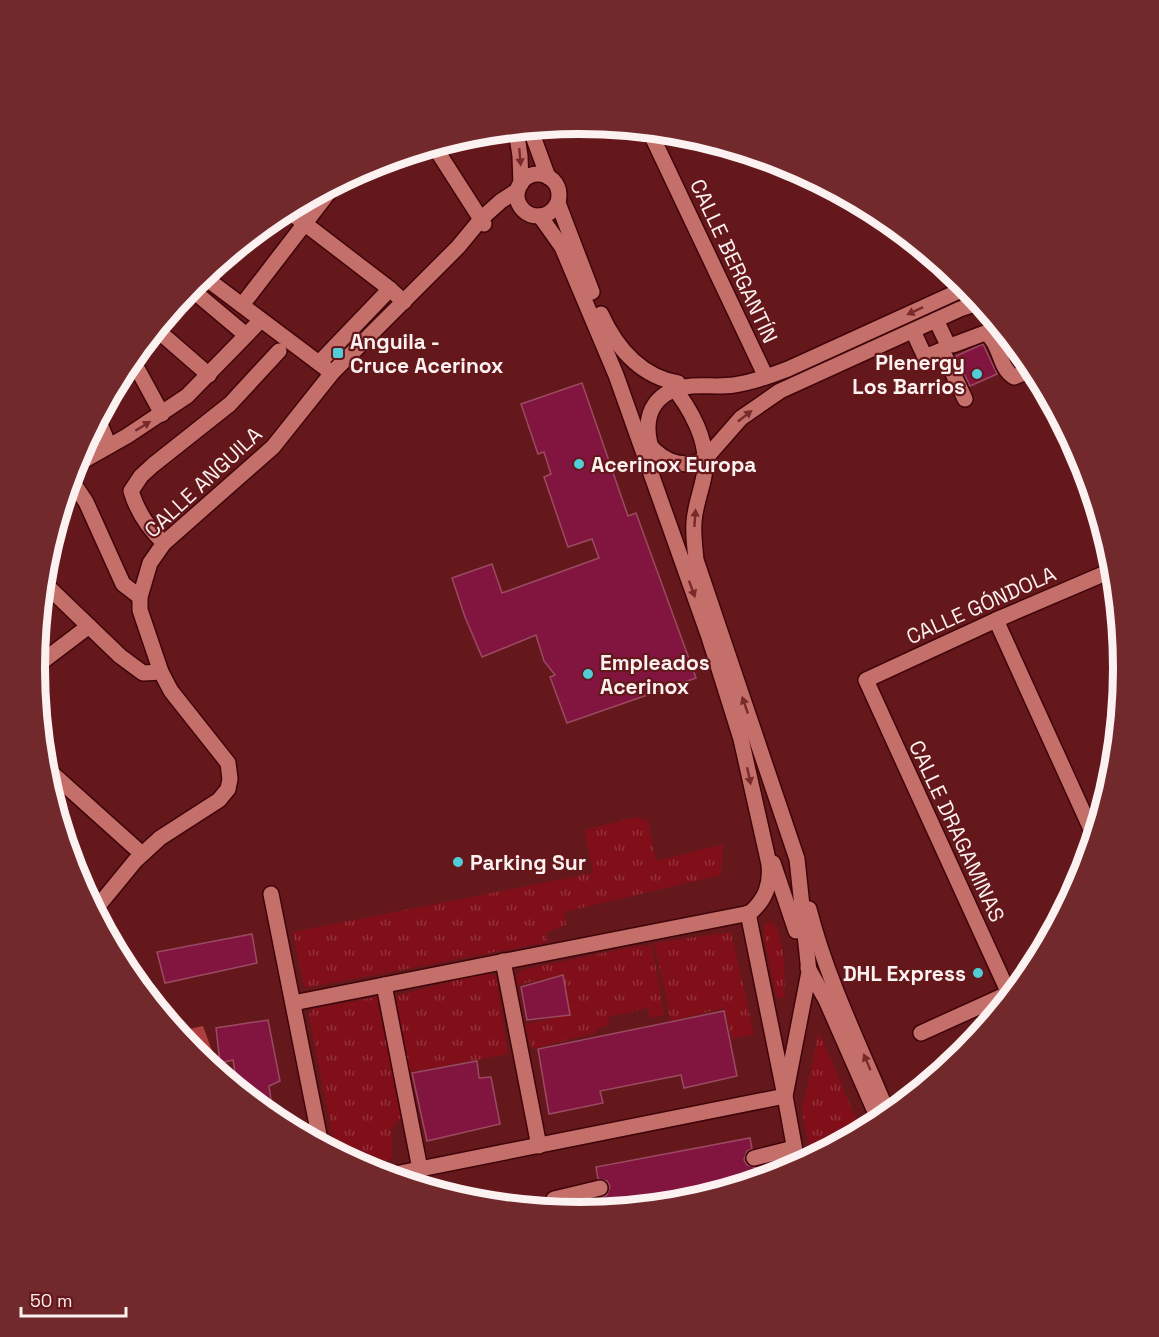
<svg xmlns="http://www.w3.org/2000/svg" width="1159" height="1337" viewBox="0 0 1159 1337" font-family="'Space Grotesk',sans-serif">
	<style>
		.grass { fill: url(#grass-tufts) }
		.forest { fill: url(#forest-crowns) }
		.building { fill: #821440; stroke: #9a4a61; stroke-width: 1.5 }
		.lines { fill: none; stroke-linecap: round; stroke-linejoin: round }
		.minor-casing { stroke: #3f0509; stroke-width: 18 }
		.minor { stroke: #c56f6b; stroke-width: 15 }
		.oneway { fill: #78292b }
		.poi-dot { fill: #52ccd6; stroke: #65181b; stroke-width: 2 }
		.labels { text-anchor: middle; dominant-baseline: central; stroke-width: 4.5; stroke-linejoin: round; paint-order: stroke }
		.street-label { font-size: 21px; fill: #fbf1f0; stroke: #65181b }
		.poi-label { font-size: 21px; font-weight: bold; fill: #fbf1f0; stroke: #65181b; text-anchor: start }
		.rim { fill: none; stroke: #fbf1f0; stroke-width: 8 }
	</style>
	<defs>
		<pattern id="grass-tufts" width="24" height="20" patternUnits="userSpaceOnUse" patternTransform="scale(1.5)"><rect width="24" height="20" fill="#800f1a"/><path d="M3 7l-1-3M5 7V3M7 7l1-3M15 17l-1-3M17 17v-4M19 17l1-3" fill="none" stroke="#93323c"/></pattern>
		<pattern id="forest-crowns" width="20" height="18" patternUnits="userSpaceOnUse" patternTransform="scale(1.5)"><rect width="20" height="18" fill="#ae3f3f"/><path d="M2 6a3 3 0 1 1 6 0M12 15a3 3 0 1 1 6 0" fill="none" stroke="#be6564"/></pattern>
	</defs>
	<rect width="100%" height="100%" fill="#65181b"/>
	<g class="grass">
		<polygon points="635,817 648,821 656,861 723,844 721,875 564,912 566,925 546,933 548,942 310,987 304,986 293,932 593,873 585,830"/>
		<path d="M 769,922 L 773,923 C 784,935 786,980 784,997 L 781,998 L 776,996 L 764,935 L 764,926 Z"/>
		<polygon points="731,932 754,1034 732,1039 724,1008 671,1021 654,943"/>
		<polygon points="652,945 664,1015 651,1018 647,1008 609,1017 608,1025 596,1029 595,1033 532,1049 525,1024 569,1014 563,975 517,985 517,975 522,970 632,947"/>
		<polygon points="484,973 496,976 508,1054 405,1073 392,997"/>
		<polygon points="377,997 401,1117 391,1129 392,1159 359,1166 336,1153 309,1015 312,1009"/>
		<polygon points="819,1031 862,1133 812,1159 802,1111"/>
	</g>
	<polygon class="forest" points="203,1026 219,1070 227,1067 231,1084 194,1054 176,1032"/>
	<g class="building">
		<polygon points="1006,333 1028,360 1015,365 1001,335"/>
		<polygon points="983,344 997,374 970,386 956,356"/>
		<polygon points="582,383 628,516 636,513 696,678 567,723 550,677 555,675 544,661 536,635 482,657 465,617 452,578 492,564 502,593 599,558 592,539 568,547 544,477 551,474 544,452 538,454 521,404"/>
		<polygon points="252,934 257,963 165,983 157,952"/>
		<polygon points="563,975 570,1015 527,1020 521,987"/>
		<polygon points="724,1011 737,1076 684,1088 681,1075 600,1091 603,1103 549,1114 538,1049"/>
		<polygon points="268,1020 280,1081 269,1086 271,1100 259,1104 254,1088 238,1090 233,1060 220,1063 216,1028"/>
		<polygon points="477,1061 479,1078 491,1077 500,1124 427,1141 412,1073"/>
		<polygon points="750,1138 752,1149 747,1151 744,1160 747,1165 756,1168 759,1181 685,1203 604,1211 601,1198 607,1195 610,1186 607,1181 598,1179 596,1167"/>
	</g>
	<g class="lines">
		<defs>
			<g id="minor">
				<polyline points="530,128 548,177"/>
				<polyline points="516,130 520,156 521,184"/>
				<polyline points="649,130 766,377"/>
				<polyline points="434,146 484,224"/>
				<circle cx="538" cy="195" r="21"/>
				<polyline points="558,203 592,292"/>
				<polyline points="287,210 390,289 404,302"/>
				<polyline points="203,276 332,373"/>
				<polyline points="190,288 246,335"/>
				<polyline points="242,305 336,183"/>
				<path d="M 601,314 C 616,347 640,376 678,383"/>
				<path d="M 936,320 L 947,343 L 953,345 L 985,333 C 1001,342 998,368 1014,377 L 1034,369"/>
				<polyline points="156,329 209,375"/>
				<polyline points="913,331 925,357 942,350 965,399"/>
				<polyline points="132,359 162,414"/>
				<polyline points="319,363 390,289"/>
				<path d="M 669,382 C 690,407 711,443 704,476 C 701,492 695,506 694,522 C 693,535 695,548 696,560 L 797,859 L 809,972 L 785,1096 L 798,1167"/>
				<polyline points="98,419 109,446"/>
				<path d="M 644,436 C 656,459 681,471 705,459 L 741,418 L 780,391 L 960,309 L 981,302"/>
				<path d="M 650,444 C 642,411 658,389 692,386 C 706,385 720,387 734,385 C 753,382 770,376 788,369 L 968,287"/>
				<polyline points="74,466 127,436 187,396 261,320"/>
				<polyline points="70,478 86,502 123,584 140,597"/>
				<path d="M 164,543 C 149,529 137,511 131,491 L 141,476 L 153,465 L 230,404 L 279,351"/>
				<polyline points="43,582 120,656 143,673 161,672"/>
				<polyline points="996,620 1095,838"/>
				<polyline points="35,667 89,626"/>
				<polyline points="44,766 142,854"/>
				<polyline points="773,863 796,931"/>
				<polyline points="271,894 321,1145"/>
				<path d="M 809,909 C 827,980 861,1048 889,1116"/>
				<polyline points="94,911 135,861 160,838 219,800 228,789 230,779 228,763 171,691 161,672 140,610 140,597 150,563 164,543 273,447 332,373 458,247 482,218 501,201 518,190"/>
				<polyline points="503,961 539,1146"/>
				<polyline points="808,968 826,1000 880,1123"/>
				<polyline points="384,985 420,1169"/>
				<polyline points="1011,998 866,680 996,620 1115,569"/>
				<path d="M 293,1003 L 750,913 C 766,899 771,884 769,864 L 741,739 L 709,637 L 616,375 L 562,247 L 540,216"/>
				<polyline points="921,1033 1018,989"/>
				<polyline points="754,1158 794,1148"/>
				<polyline points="385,1176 785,1096 748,913"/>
				<polyline points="556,1211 554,1199 600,1188"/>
			</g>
		</defs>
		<use href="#minor" class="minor-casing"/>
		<use href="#minor" class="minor"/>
	</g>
	<defs><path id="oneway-solid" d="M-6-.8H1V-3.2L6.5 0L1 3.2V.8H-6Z" transform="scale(1.5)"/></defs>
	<g class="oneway">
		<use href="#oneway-solid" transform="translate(520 157) rotate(85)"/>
		<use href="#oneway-solid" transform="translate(915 311) rotate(155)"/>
		<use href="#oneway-solid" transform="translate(745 416) rotate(-38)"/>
		<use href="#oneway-solid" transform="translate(143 426) rotate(-32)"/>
		<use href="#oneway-solid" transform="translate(695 518) rotate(-86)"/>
		<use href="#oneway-solid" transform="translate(692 589) rotate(70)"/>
		<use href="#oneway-solid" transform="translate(745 705) rotate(-109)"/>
		<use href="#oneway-solid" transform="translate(749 776) rotate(78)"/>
		<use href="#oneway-solid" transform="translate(867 1062) rotate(-113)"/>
	</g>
	<g class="poi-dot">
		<rect x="332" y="347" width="12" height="12" rx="3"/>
		<circle cx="977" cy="374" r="6"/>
		<circle cx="579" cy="464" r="6"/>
		<circle cx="588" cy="674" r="6"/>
		<circle cx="458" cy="862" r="6"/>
		<circle cx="978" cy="973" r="6"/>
	</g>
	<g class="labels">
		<g class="street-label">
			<text transform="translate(734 261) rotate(65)">CALLE BERGANTÍN</text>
			<text transform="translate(203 482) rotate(-43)">CALLE ANGUILA</text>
			<text transform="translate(981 605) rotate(-24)">CALLE GÓNDOLA</text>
			<text transform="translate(957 831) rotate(65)">CALLE DRAGAMINAS</text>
		</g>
		<g class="poi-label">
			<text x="350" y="341">Anguila -<tspan x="350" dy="24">Cruce Acerinox</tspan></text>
			<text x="965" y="362" text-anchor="end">Plenergy<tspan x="965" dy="24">Los Barrios</tspan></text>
			<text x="591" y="464">Acerinox Europa</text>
			<text x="600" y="662">Empleados<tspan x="600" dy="24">Acerinox</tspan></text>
			<text x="470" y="862">Parking Sur</text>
			<text x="966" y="973" text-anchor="end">DHL Express</text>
		</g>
	</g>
	<path d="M0 0H1159V1337H0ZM45 668a534 534 0 1 1 1068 0a534 534 0 1 1-1068 0Z" fill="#71292c" fill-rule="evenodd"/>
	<path class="rim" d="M45 668a534 534 0 1 1 1068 0a534 534 0 1 1-1068 0Z"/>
	<path d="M21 1307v9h105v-9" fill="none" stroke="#fbf1f0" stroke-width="3"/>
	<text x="30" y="1307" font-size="18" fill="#fbf1f0" stroke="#65181b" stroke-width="4.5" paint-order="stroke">50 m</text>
</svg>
